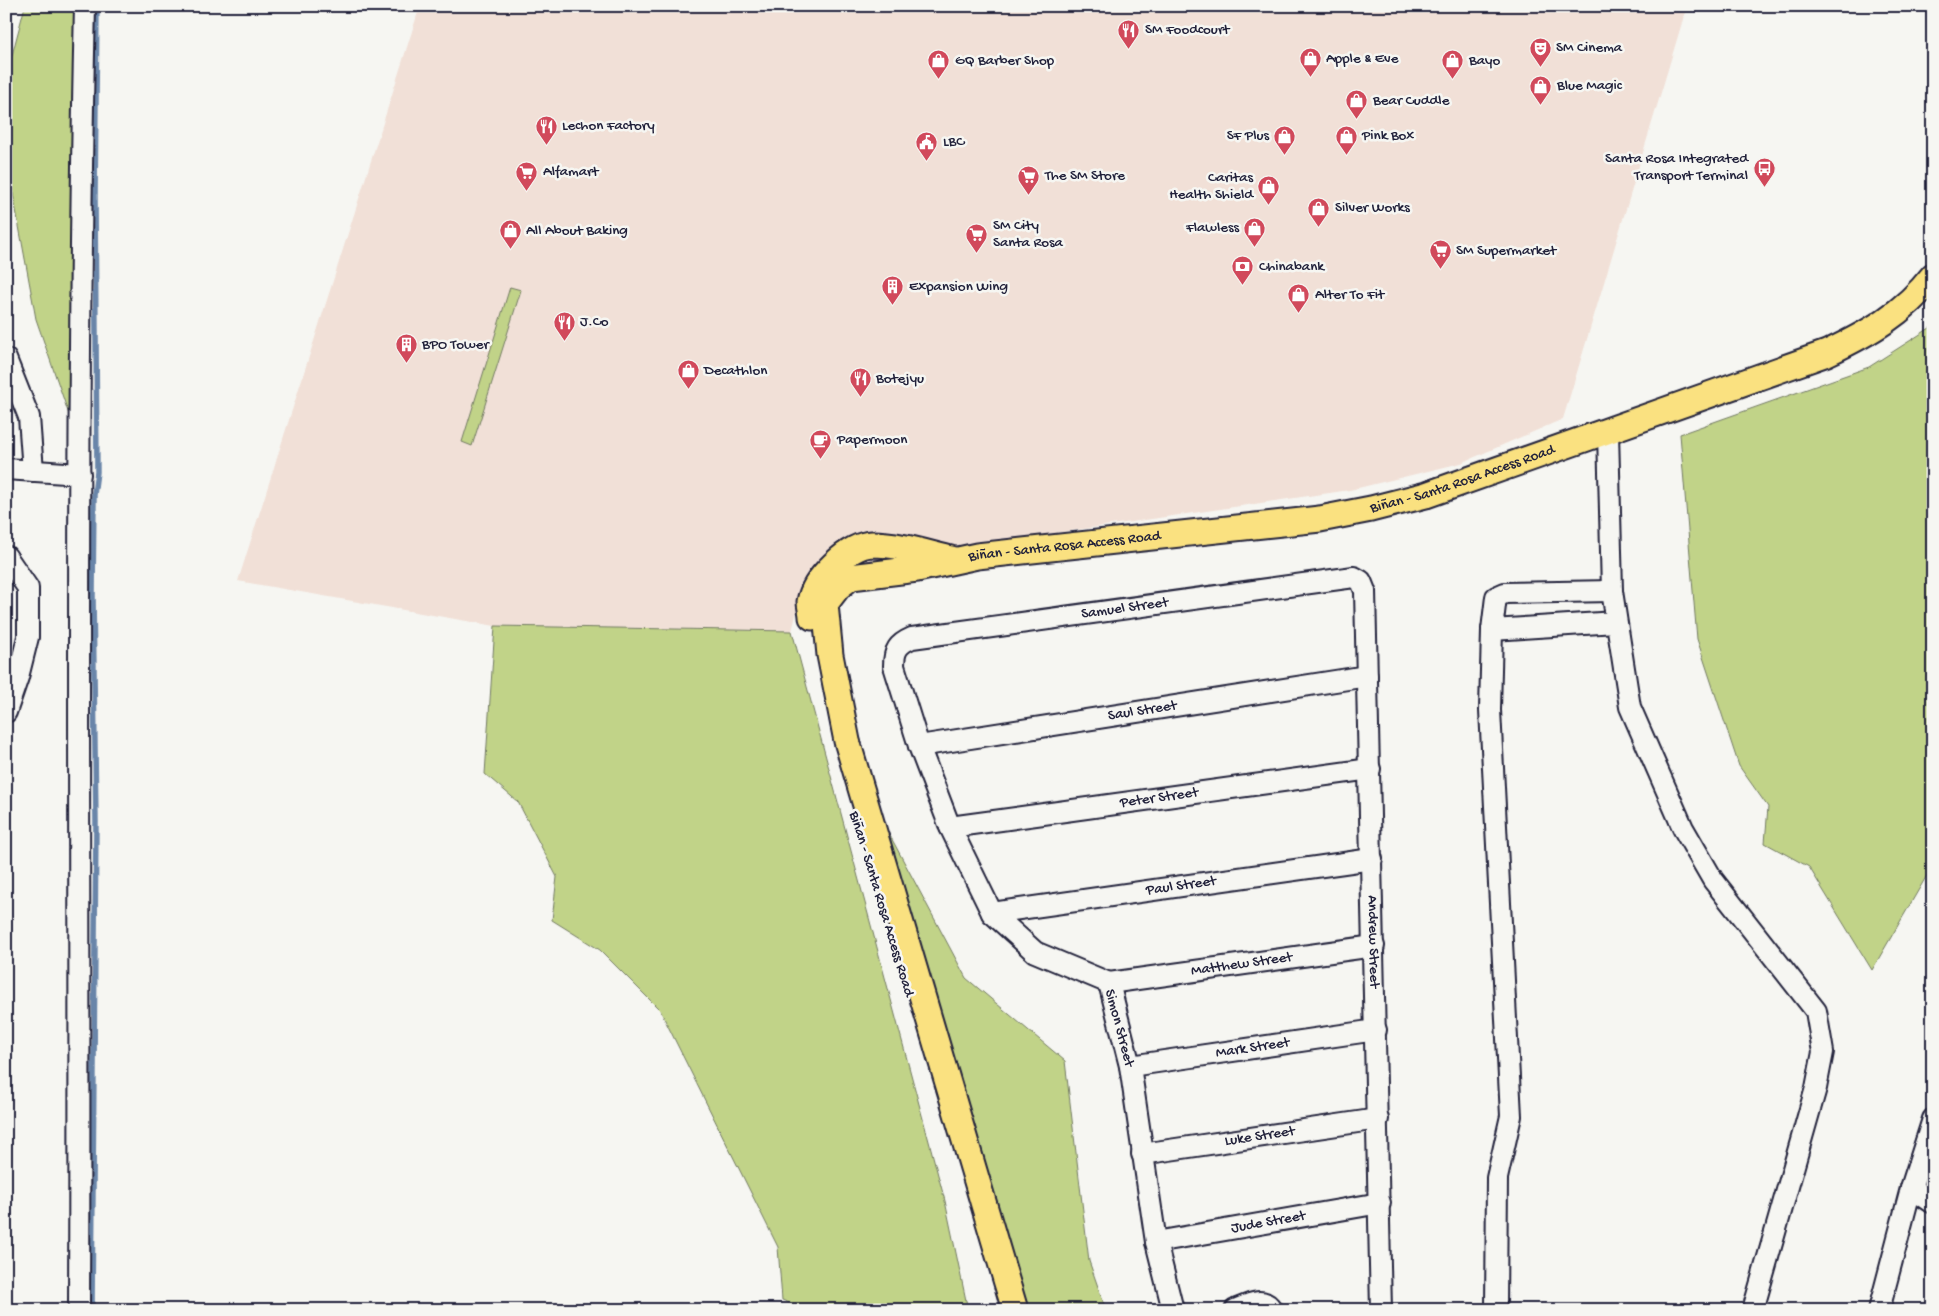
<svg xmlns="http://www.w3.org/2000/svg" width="1939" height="1316" viewBox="0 0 1939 1316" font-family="'Gochi Hand',sans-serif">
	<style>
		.built { fill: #f1e0d7 }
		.green { fill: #c1d388; stroke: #727a62 }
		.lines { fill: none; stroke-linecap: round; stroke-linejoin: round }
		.stream { stroke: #6985a9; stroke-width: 5.5 }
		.minor-casing { stroke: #22223b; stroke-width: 24 }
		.major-casing { stroke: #22223b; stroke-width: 29 }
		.minor { stroke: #f6f6f2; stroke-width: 20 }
		.major { stroke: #fae180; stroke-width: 25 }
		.labels { text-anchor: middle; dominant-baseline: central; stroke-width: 5; stroke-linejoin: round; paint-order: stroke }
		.poi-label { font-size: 15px; fill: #22223b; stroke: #f6f6f2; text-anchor: start }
		.street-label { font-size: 15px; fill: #22223b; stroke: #f6f6f2 }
	</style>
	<rect width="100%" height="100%" fill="#f6f6f2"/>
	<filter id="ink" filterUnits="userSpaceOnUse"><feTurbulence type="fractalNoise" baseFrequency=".02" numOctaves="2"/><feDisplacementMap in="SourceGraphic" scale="10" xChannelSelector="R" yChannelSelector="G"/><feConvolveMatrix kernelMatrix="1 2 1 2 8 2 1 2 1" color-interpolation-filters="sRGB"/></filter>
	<g filter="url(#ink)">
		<polygon class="built" points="420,6 1687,6 1563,419 1461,463 1350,490 1009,540 806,575 792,631 495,626 238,581"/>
		<g class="green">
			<polygon points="25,6 79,6 77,438 36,319 6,155 6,78"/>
			<polygon points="510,287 521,290 472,446 462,442"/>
			<polygon points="1933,326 1933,865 1872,970 1809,867 1765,843 1768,807 1739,766 1697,639 1680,434 1869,367"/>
			<polygon points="495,626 792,631 945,1201 968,1310 807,1310 782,1300 778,1247 660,1010 600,950 552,920 557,877 518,802 485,774"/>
			<polygon points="887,830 966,978 1065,1061 1089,1261 1106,1310 1025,1310"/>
		</g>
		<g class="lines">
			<polyline class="stream" points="92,1310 96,822 93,596 94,495 97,472 95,196 97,6"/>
			<defs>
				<g id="minor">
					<polyline points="6,359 29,417 33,471"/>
					<polyline points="1608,432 1612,591 1630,707 1683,828 1713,880 1816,1011 1823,1052 1816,1088 1753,1310"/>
					<polyline points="6,469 80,474"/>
					<polyline points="6,556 28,588 28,637 18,677 6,712"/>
					<polyline points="1492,630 1616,622"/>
					<path id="s1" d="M 919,746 L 1367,676"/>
					<path id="s2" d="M 950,827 L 1370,769"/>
					<path id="s3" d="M 992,913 L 1372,859"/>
					<path id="s4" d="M 1109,983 L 1374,946"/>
					<path id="s5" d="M 1130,1066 L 1376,1030"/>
					<path id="s6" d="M 1142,1154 L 1378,1119"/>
					<polyline points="1911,1188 1933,1203"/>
					<path id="s7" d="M 1156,1242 L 1380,1203"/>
					<path d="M 79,1310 C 81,875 75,441 85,6"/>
					<path id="s8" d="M 1173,1310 L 1156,1242 L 1130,1066 L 1109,983 L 1035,952 L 992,913 L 950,827 L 919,746 L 894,666 C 894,650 898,644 912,638 L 1354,577 L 1361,581 L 1365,591 L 1381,1310"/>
					<path d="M 1235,1310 C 1247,1305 1264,1295 1272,1310"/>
					<polyline points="1496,1310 1497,1178 1511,1116 1490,710 1492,630 1496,597 1505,593 1612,591"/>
					<polyline points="1879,1310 1911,1188 1933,1119"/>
				</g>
				<g id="major">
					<path d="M 812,617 C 812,612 810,606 810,602 C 814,579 848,545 872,544 C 898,544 926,553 951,559"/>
					<path id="s9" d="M 1015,1310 L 847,741 L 830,655 L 825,604 L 838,587 L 851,577 L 917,569 L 977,556 L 1320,519 L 1371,509 L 1426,495 L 1827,353 C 1869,333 1903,314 1933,276"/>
				</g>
			</defs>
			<use href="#minor" class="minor-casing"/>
			<use href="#major" class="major-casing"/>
			<use href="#minor" class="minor"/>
			<use href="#major" class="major"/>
		</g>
	</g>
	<defs>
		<symbol id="restaurant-pin" viewBox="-11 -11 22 30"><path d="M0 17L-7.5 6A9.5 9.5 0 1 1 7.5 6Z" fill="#d1495b" stroke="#f6f6f2"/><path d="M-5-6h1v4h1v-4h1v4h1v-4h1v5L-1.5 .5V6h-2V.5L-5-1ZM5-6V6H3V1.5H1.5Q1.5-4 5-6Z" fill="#fff"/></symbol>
		<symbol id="theatre-pin" viewBox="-11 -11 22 30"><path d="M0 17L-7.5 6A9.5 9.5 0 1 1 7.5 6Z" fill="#d1495b" stroke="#f6f6f2"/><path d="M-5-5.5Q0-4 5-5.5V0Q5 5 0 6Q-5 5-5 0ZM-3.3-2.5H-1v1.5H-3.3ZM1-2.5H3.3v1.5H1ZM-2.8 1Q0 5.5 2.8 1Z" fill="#fff"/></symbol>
		<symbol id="shop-pin" viewBox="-11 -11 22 30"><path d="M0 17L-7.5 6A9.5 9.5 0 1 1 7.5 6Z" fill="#d1495b" stroke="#f6f6f2"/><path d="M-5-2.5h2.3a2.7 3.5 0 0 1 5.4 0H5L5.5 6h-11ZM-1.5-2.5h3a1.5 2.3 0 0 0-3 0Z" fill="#fff"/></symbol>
		<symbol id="civic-pin" viewBox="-11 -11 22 30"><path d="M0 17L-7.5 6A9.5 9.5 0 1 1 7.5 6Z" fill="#d1495b" stroke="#f6f6f2"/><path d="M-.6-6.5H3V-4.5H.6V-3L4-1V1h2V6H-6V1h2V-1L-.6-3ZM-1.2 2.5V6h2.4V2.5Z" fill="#fff"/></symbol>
		<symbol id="bus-pin" viewBox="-11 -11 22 30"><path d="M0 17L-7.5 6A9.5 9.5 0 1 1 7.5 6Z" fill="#d1495b" stroke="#f6f6f2"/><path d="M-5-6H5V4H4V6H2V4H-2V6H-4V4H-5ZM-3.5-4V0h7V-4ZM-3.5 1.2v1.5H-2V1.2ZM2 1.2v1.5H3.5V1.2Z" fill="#fff"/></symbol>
		<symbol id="supermarket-pin" viewBox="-11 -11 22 30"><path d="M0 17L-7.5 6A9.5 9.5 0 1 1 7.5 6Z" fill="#d1495b" stroke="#f6f6f2"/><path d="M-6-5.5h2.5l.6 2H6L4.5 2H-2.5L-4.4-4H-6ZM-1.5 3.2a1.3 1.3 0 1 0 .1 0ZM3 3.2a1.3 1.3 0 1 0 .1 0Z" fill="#fff"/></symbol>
		<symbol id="bank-pin" viewBox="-11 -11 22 30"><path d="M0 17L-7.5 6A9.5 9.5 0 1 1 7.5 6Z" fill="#d1495b" stroke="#f6f6f2"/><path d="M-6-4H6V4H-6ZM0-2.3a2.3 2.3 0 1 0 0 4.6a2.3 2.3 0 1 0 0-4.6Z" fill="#fff"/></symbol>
		<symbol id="building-pin" viewBox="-11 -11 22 30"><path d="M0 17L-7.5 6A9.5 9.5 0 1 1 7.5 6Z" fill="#d1495b" stroke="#f6f6f2"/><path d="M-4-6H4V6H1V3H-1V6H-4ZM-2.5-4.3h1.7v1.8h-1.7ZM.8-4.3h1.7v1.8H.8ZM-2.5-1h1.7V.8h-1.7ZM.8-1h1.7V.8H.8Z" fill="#fff"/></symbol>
		<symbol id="cafe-pin" viewBox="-11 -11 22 30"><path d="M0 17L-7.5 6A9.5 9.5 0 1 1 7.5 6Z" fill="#d1495b" stroke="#f6f6f2"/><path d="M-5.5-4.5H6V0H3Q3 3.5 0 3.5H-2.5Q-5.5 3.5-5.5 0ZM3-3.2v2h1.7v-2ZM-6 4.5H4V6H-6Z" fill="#fff"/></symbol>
	</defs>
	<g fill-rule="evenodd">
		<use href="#restaurant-pin" x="1116" y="18" width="25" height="34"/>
		<use href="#theatre-pin" x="1528" y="36" width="25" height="34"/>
		<use href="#shop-pin" x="1298" y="46" width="25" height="34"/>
		<use href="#shop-pin" x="926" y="48" width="25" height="34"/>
		<use href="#shop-pin" x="1440" y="48" width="25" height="34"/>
		<use href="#shop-pin" x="1528" y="74" width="25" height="34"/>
		<use href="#shop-pin" x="1344" y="88" width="25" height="34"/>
		<use href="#restaurant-pin" x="534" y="114" width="25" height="34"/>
		<use href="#shop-pin" x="1272" y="124" width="25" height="34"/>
		<use href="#shop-pin" x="1334" y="124" width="25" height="34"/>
		<use href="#civic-pin" x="914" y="130" width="25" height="34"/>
		<use href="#bus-pin" x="1752" y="156" width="25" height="34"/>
		<use href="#supermarket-pin" x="514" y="160" width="25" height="34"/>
		<use href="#supermarket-pin" x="1016" y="164" width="25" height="34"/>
		<use href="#shop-pin" x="1256" y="174" width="25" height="34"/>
		<use href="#shop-pin" x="1306" y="196" width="25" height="34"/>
		<use href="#shop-pin" x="1242" y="216" width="25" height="34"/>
		<use href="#shop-pin" x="498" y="218" width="25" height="34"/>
		<use href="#supermarket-pin" x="964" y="222" width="25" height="34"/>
		<use href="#supermarket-pin" x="1428" y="238" width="25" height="34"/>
		<use href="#bank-pin" x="1230" y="254" width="25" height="34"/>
		<use href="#building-pin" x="880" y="274" width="25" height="34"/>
		<use href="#shop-pin" x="1286" y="282" width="25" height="34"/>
		<use href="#restaurant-pin" x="552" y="310" width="25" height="34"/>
		<use href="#building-pin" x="394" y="332" width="25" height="34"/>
		<use href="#shop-pin" x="676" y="358" width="25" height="34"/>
		<use href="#restaurant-pin" x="848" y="366" width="25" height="34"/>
		<use href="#cafe-pin" x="808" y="428" width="25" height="34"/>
	</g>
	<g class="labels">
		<g class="poi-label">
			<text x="1145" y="30">SM Foodcourt</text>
			<text x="1556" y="48">SM Cinema</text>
			<text x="1326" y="59">Apple &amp; Eve</text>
			<text x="955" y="61">GQ Barber Shop</text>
			<text x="1469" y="61">Bayo</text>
			<text x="1557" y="86">Blue Magic</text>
			<text x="1373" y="101">Bear Cuddle</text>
			<text x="562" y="126">Lechon Factory</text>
			<text x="1269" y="136" text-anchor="end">SF Plus</text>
			<text x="1362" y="136">Pink Box</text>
			<text x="943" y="142">LBC</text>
			<text x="1748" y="159" text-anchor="end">Santa Rosa Integrated<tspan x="1748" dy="17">Transport Terminal</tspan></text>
			<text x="543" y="172">Alfamart</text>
			<text x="1045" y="176">The SM Store</text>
			<text x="1253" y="178" text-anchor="end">Caritas<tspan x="1253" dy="17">Health Shield</tspan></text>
			<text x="1335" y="208">Silver Works</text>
			<text x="993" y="226">SM City<tspan x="993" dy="17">Santa Rosa</tspan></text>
			<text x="1239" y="228" text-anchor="end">Flawless</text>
			<text x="526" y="231">All About Baking</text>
			<text x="1456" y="251">SM Supermarket</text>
			<text x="1259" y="267">Chinabank</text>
			<text x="909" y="287">Expansion Wing</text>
			<text x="1315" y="295">Alter To Fit</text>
			<text x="580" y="322">J.Co</text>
			<text x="422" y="345">BPO Tower</text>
			<text x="704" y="371">Decathlon</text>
			<text x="876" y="379">Botejyu</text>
			<text x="837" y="440">Papermoon</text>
		</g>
		<g class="street-label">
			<text stroke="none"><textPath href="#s9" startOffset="1391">Biñan - Santa Rosa Access Road</textPath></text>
			<text stroke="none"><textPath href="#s9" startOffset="986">Biñan - Santa Rosa Access Road</textPath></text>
			<text stroke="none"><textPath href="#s8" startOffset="989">Samuel Street</textPath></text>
			<text stroke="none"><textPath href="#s1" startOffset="226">Saul Street</textPath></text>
			<text stroke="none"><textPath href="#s2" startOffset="211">Peter Street</textPath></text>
			<text stroke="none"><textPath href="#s3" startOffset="191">Paul Street</textPath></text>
			<text transform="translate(881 904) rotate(73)">Biñan - Santa Rosa Access Road</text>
			<text stroke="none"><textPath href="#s8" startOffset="1590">Andrew Street</textPath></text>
			<text stroke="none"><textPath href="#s4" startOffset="134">Matthew Street</textPath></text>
			<text transform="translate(1119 1028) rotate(75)">Simon Street</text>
			<text stroke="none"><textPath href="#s5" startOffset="124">Mark Street</textPath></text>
			<text stroke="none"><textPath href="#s6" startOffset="119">Luke Street</textPath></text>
			<text stroke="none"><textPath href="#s7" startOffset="114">Jude Street</textPath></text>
		</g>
	</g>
	<rect width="1939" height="1316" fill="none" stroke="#f6f6f2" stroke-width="25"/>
	<rect x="12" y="12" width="1914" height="1291" fill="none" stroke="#22223b" stroke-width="2" filter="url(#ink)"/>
</svg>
